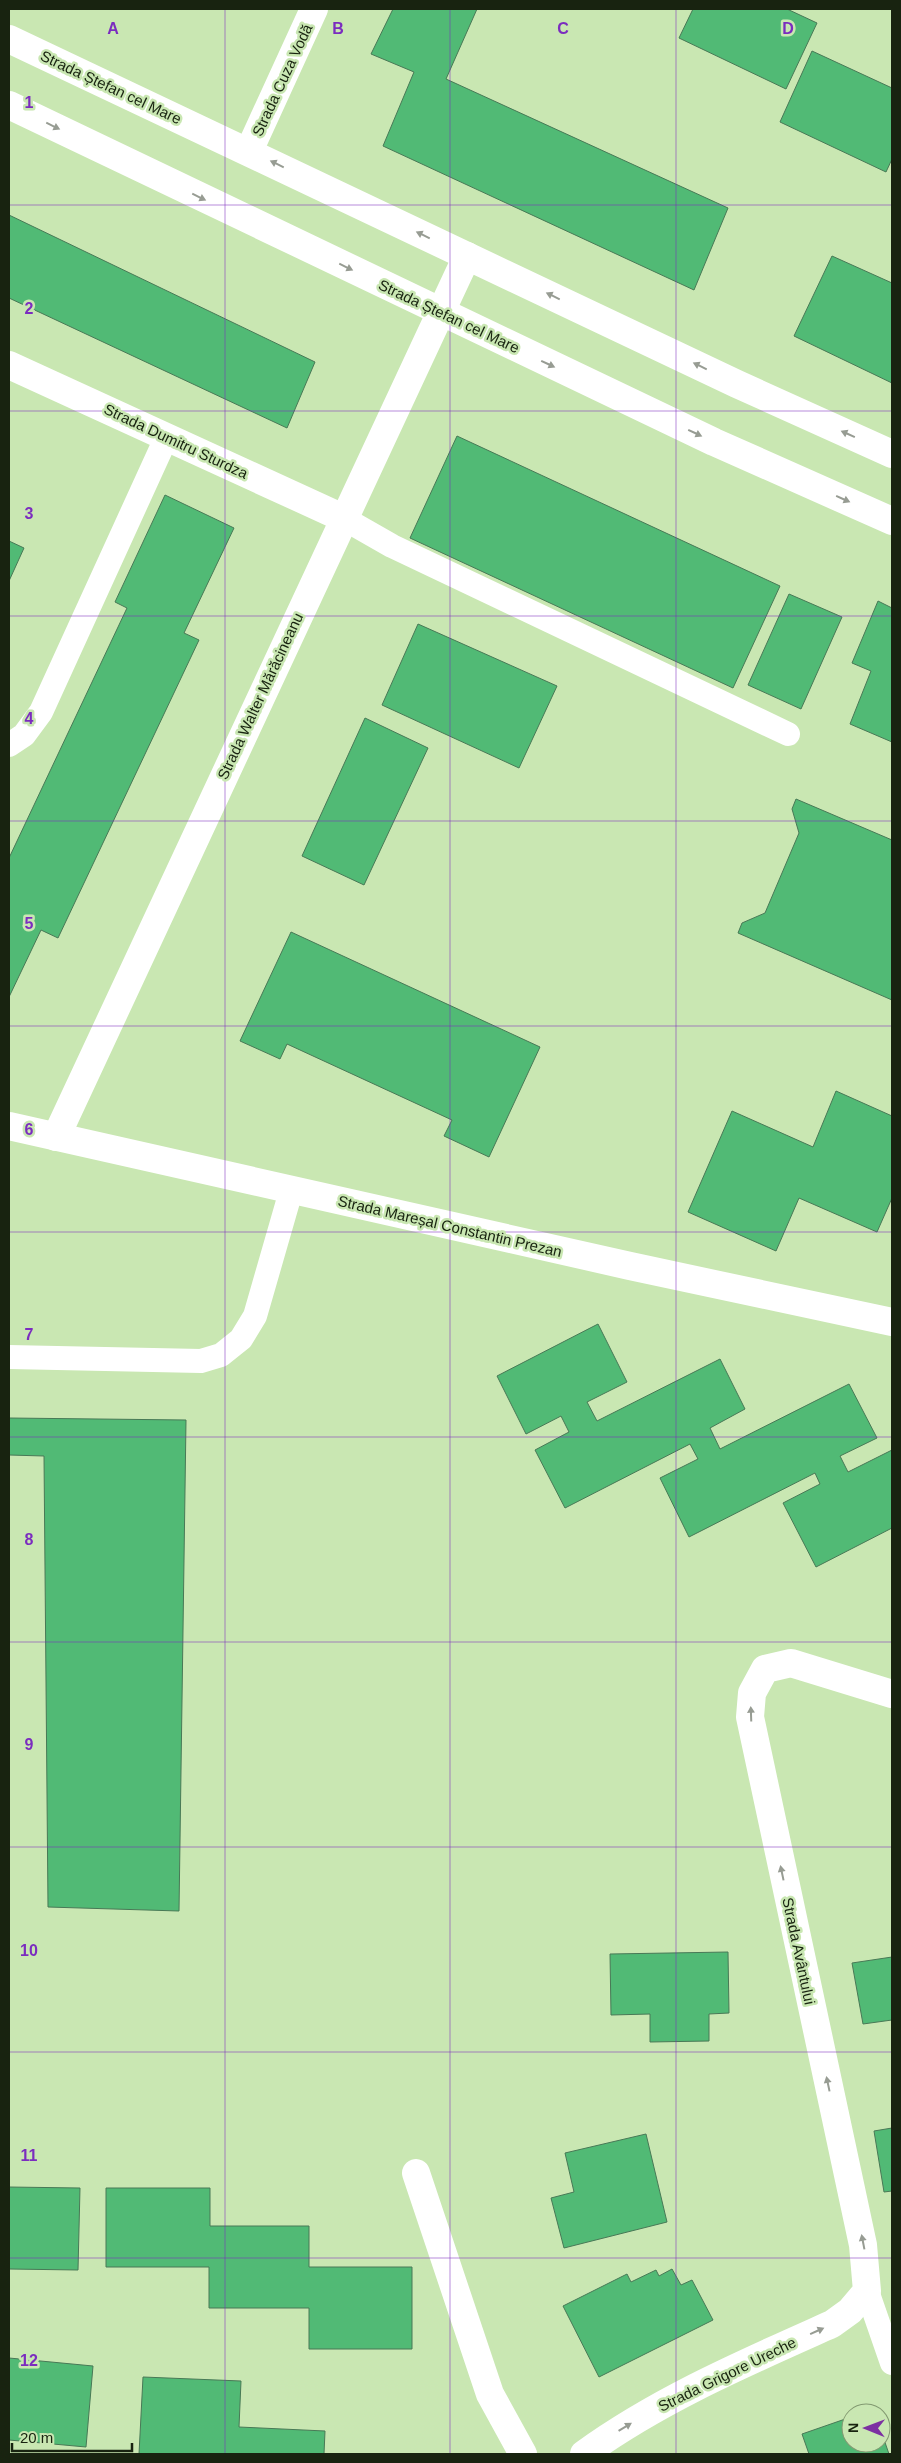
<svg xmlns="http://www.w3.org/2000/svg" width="901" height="2463" viewBox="0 0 901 2463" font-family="Arial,sans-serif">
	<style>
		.building { fill: #51ba75; stroke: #487956 }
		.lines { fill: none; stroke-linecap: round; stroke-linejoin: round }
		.lane { stroke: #fff; stroke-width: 24 }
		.street { stroke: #fff; stroke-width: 28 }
		.primary { stroke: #fff; stroke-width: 28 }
		.oneway { fill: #979c93 }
		.grid { fill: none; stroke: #7b2cbf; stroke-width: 1; stroke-opacity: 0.55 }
		.labels { text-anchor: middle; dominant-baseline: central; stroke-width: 5; stroke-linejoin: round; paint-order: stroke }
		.street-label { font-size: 15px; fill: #182310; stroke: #c9e7b2 }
		.grid-label { font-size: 16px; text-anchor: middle; font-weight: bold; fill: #7b2cbf; stroke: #c9e7b2; stroke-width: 5; stroke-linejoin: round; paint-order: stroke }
	</style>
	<rect width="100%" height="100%" fill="#c9e7b2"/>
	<g class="building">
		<polygon points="393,9 477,9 446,79 728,208 694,290 383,146 414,72 371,54"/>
		<polygon points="693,9 787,9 817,23 786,89 679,38"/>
		<polygon points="812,51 892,88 892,159 886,172 780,122"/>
		<polygon points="9,215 315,362 287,428 9,298"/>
		<polygon points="832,256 892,283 892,383 794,336"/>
		<polygon points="457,436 780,586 733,688 410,538"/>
		<polygon points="165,495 234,528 184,633 199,640 58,938 41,930 9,997 9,858 127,608 115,602"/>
		<polygon points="9,541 24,548 9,581"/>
		<polygon points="789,594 842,617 801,709 748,685"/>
		<polygon points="878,601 892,608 892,742 850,724 871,671 852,663"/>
		<polygon points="418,624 557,686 519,768 382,705"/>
		<polygon points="365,718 428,748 364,885 302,856"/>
		<polygon points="796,799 892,840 892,1000 738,933 742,923 765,913 799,833 792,809"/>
		<polygon points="291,932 540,1047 489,1157 444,1136 452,1120 287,1044 280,1059 240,1041"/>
		<polygon points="836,1091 892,1116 892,1198 877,1232 799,1198 776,1251 688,1212 732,1111 813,1147"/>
		<polygon points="598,1324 627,1382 587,1402 597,1421 720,1359 745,1409 710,1428 720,1449 849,1384 877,1438 840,1456 848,1472 892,1450 892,1528 816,1567 783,1503 820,1484 815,1473 689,1537 660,1478 698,1459 690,1444 565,1508 535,1450 569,1432 561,1416 526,1434 497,1376"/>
		<polygon points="9,1418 186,1420 179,1911 48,1907 44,1456 9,1455"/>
		<polygon points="728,1952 729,2013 709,2014 709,2041 650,2042 650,2014 611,2015 610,1954"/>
		<polygon points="892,1957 892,2020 863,2024 852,1963"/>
		<polygon points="892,2128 892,2191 884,2192 874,2131"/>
		<polygon points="646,2134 667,2222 564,2248 551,2198 574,2192 565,2153"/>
		<polygon points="9,2187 80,2188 78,2270 9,2269"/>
		<polygon points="106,2188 210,2188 210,2226 309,2226 309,2267 412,2267 412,2349 309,2349 309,2308 209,2308 209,2267 106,2267"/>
		<polygon points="672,2269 681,2285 692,2280 713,2320 599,2377 563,2306 627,2274 631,2282 656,2270 659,2276"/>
		<polygon points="9,2358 93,2366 86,2447 9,2440"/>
		<polygon points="143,2377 241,2381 239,2427 325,2431 324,2454 139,2454"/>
		<polygon points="851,2417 851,2443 881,2443 881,2431 889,2454 809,2454 802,2434"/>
	</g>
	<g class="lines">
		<g class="lane">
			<polyline points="343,518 392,546 788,734"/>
			<polyline points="9,745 24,735 41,712 167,436"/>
			<polyline points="9,1357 201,1361 221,1355 241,1339 255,1316 291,1191"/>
			<polyline points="867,2291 892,2363"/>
		</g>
		<g class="street">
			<polyline points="249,151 314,9"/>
			<polyline points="9,365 343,518"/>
			<polyline points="9,1126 630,1266 892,1322"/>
			<polyline points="56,1137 467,256"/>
			<polyline points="416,2173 490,2394 523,2454"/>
			<path d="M 584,2454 C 660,2399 747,2362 832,2324 L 850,2311 L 867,2291 L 863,2245 L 750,1717 L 752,1693 L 765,1669 L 791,1663 L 892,1694"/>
		</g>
		<g class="primary">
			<polyline points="9,39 737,384 892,454"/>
			<polyline points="9,105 714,442 892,521"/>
		</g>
	</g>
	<defs><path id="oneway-solid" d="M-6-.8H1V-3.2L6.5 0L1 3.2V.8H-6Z" transform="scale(1.25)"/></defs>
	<g class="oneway">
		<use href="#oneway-solid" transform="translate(53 126) rotate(26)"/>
		<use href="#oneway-solid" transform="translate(277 164) rotate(-154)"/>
		<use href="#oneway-solid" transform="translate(199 197) rotate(26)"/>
		<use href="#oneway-solid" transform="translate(423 235) rotate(-154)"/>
		<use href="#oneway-solid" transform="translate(346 267) rotate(26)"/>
		<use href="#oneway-solid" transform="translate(553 296) rotate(-154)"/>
		<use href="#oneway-solid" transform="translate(548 364) rotate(25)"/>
		<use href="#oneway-solid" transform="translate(700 366) rotate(-154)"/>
		<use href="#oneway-solid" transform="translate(695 433) rotate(25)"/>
		<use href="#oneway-solid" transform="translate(848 434) rotate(-156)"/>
		<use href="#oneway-solid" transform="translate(843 499) rotate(24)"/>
		<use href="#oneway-solid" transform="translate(751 1714) rotate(-92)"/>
		<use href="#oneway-solid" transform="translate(782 1873) rotate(-102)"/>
		<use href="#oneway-solid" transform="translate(828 2084) rotate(-102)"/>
		<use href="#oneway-solid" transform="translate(863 2242) rotate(-101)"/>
		<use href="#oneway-solid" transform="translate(817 2331) rotate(-24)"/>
		<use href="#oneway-solid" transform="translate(625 2427) rotate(-31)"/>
	</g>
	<path class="grid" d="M 225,9 L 225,2454M 450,9 L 450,2454M 676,9 L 676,2454M 9,205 L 892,205M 9,411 L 892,411M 9,616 L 892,616M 9,821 L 892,821M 9,1026 L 892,1026M 9,1232 L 892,1232M 9,1437 L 892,1437M 9,1642 L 892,1642M 9,1847 L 892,1847M 9,2052 L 892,2052M 9,2258 L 892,2258"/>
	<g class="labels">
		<g class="street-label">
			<text transform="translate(282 80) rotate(-65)">Strada Cuza Vodă</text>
			<text transform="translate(111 87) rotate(25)">Strada Ștefan cel Mare</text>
			<text transform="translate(449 316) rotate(25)">Strada Ștefan cel Mare</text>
			<text transform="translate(176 441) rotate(25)">Strada Dumitru Sturdza</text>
			<text transform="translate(260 696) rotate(-65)">Strada Walter Mărăcineanu</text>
			<text transform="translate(450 1226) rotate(13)">Strada Mareșal Constantin Prezan</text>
			<text transform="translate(799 1951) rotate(78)">Strada Avântului</text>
			<text transform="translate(727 2374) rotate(-26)">Strada Grigore Ureche</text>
		</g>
	</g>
	<g class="grid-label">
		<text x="113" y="34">A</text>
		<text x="338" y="34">B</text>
		<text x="563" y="34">C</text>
		<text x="788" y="34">D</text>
		<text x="29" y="108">1</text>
		<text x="29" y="314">2</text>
		<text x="29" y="519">3</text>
		<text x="29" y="724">4</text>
		<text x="29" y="929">5</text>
		<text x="29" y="1135">6</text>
		<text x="29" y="1340">7</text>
		<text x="29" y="1545">8</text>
		<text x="29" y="1750">9</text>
		<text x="29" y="1956">10</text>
		<text x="29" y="2161">11</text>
		<text x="29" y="2366">12</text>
	</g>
	<rect width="901" height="2463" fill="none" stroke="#182310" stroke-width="20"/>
	<g transform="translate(866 2428) rotate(271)"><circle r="24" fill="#c9e7b2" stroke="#829971"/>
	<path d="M0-4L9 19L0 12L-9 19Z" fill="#7c30a2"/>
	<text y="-8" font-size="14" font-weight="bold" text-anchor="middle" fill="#182310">N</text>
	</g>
	<path d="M12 2443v8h120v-8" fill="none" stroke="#182310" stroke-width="2.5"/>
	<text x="20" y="2443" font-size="15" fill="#182310" stroke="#c9e7b2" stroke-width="4" paint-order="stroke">20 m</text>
</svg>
